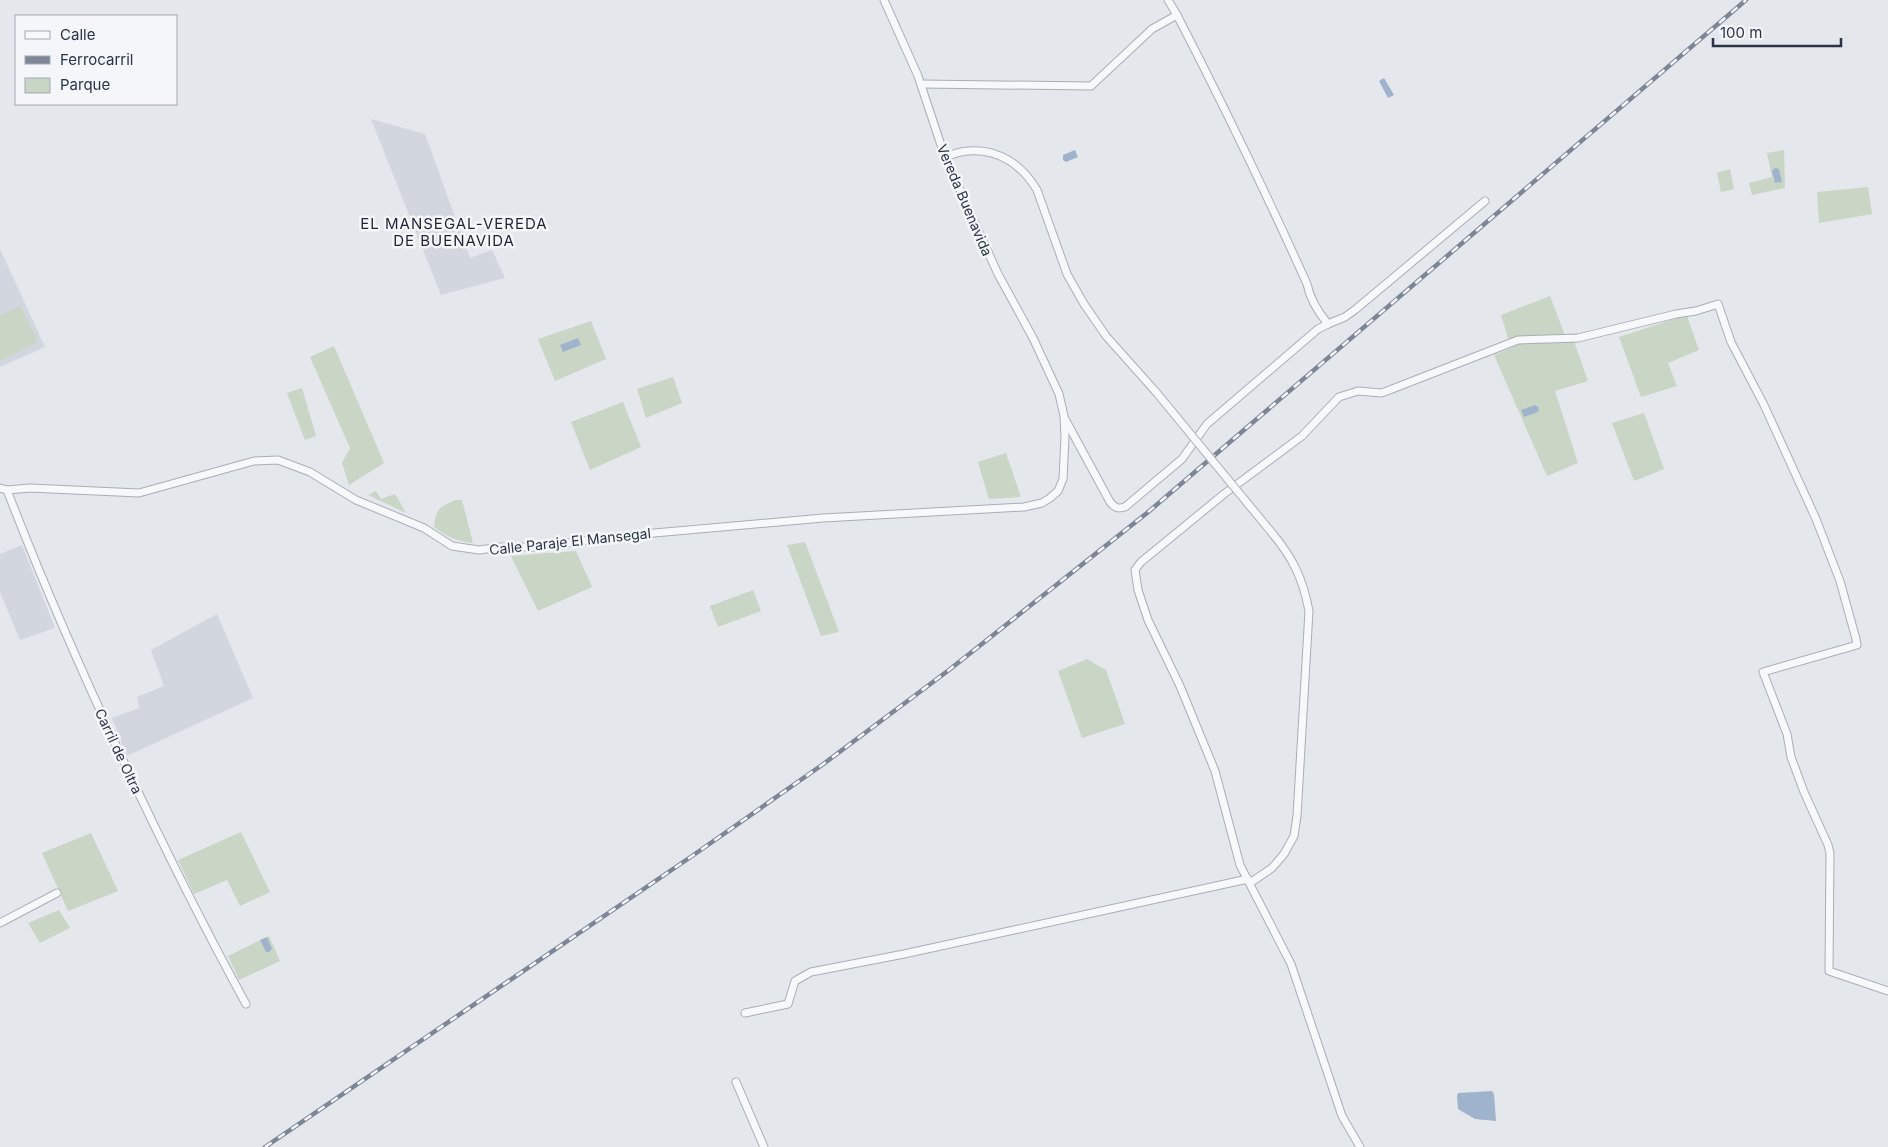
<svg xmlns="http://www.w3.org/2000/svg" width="1888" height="1147" viewBox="0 0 1888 1147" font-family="Inter,sans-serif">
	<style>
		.built { fill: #d2d6de }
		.green { fill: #c9d6c5 }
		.water { fill: #9fb4cc }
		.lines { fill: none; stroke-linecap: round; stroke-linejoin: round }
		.street-casing { stroke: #a9aeb7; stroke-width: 9 }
		.street { stroke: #f7f8fa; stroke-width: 7 }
		.rail-casing { stroke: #7d8696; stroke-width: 4.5 }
		.rail { stroke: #f4f6f9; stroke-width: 2.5; stroke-dasharray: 8; stroke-linecap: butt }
		.street-bridge-casing { stroke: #a9aeb7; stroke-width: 9; stroke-linecap: butt }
		.street-bridge { stroke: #f7f8fa; stroke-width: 7 }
		.labels { text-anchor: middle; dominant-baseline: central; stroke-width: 5; stroke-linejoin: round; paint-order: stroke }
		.street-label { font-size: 14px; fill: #2b3445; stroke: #f4f6f9 }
		.neighbourhood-label { font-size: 15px; letter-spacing: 1px; fill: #1d2536; stroke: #f4f6f9 }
	</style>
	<rect width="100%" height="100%" fill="#e4e7ec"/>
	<g class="built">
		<polygon points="371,119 425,134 470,258 492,250 505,278 441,295"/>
		<polygon points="0,249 45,347 0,367"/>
		<polygon points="22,545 55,628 20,640 0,592 0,554"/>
		<polygon points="217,614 253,698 127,756 112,718 139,708 137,697 164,686 151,650"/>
	</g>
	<g class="green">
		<polygon points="1784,150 1785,188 1752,195 1749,183 1772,177 1767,153"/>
		<polygon points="1730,169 1734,189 1721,192 1717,173"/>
		<polygon points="1868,187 1872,214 1819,223 1817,192"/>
		<polygon points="1550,296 1565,335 1571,333 1588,381 1555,391 1578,463 1547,476 1494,355 1511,348 1501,315"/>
		<polygon points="21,306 38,342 0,361 0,315"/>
		<polygon points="1687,316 1699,350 1668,363 1677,386 1641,397 1619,337 1680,317"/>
		<polygon points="591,321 606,359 555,381 538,339"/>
		<polygon points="334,346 384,463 349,485 342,463 350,448 310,357"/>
		<polygon points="673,377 682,403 646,418 637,389"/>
		<polygon points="302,388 316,436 305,440 287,393"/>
		<polygon points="623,402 641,447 590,470 571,422"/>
		<polygon points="1644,413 1664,469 1634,481 1612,423"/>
		<polygon points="1006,453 1021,497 989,499 978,462"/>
		<polygon points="376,491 381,499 395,494 406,513 368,495"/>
		<path d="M 456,500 L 462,500 L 473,543 C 458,542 446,536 434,527 C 436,509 439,507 456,500 Z"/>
		<polygon points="805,542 839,632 821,636 787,545"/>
		<polygon points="576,551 592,587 538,611 511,556"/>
		<polygon points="753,590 761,611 718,627 710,606"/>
		<polygon points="1087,659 1106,670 1125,724 1082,738 1058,671"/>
		<polygon points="241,832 270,892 240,906 227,880 194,894 178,860"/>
		<polygon points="91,833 118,891 68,911 42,853"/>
		<polygon points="59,910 70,928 40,943 28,923"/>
		<polygon points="269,936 280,961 239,980 228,956"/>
	</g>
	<g class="water">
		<polygon points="1384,78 1394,95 1388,98 1379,81"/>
		<polygon points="1075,150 1078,157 1066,162 1063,160 1063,155"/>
		<polygon points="1775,168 1779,169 1782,182 1775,183 1772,171"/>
		<polygon points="578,338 581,345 563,352 560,345"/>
		<polygon points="1535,405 1539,408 1538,412 1524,417 1521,410"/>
		<polygon points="267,937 272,949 269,952 266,952 260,940"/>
		<polygon points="1492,1091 1494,1094 1496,1121 1475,1119 1458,1109 1457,1096 1458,1093"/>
	</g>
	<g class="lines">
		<defs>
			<g id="street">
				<path d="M 1177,15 C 1223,104 1266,193 1307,284 C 1310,299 1318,312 1328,324 L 1345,317 L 1356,309 L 1485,201"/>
				<polyline points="921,84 1091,86 1152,29 1177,15 1168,0"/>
				<path d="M 945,157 C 952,155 960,151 968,151 C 998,148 1022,165 1037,190 L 1067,274 L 1084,304 L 1106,336 L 1156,392"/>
				<path d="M 1065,419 L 1110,502 C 1115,508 1118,509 1125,507 L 1182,459 L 1207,424 L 1318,329 L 1328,324"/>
				<polyline points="0,488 7,490 30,488 139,493 254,461 278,460 310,472 356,500 424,528 452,546 479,550 501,547 534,547 643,534 823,518 1024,507 1042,503 1050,498 1058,491 1063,479 1065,437 1064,416 1059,394 1033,338 998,274 945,157 918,76 884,0"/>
				<path d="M 7,490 C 42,581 81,670 122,758 C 161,841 202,924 246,1004"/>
				<path d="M 1250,883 L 1272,868 L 1284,854 L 1294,836 L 1297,816 L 1309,611 C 1303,579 1293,558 1272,533"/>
				<polyline points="0,923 57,893"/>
				<polyline points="745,1013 788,1004 795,981 811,972 904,954 1248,879"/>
				<polyline points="736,1082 764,1147"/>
				<polyline points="1360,1147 1342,1116 1291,964 1240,865 1215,771 1180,686 1148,620 1138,590 1135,570 1141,562 1224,494 1302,436 1339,397 1358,391 1381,393 1387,391 1518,340 1578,338 1676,314 1696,311 1718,304 1731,342 1764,405 1816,519 1840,581 1856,639 1857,645 1763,672 1787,734 1791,757 1804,792 1828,845 1830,853 1829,971 1888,991"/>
			</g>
		</defs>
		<use href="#street" class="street-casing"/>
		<use href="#street" class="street"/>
		<defs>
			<polyline id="rail" points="265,1147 695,854 822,765 949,670 1147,513 1746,0"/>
		</defs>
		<use href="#rail" class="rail-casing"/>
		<use href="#rail" class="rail"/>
		<defs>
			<polyline id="street-bridge" points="1156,392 1272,533"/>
		</defs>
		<use href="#street-bridge" class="street-bridge-casing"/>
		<use href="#street-bridge" class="street-bridge"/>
	</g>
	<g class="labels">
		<g class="street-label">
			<text transform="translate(965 200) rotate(67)">Vereda Buenavida</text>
			<text transform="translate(570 541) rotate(-6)">Calle Paraje El Mansegal</text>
			<text transform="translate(119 751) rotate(65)">Carril de Oltra</text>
		</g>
		<g class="neighbourhood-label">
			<text x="454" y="223">EL MANSEGAL-VEREDA<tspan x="454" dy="17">DE BUENAVIDA</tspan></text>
		</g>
	</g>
	<rect x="15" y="15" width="162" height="90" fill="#f4f6f9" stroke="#a4a8b1"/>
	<rect x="25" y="31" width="25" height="8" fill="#f7f8fa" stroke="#a4a8b1"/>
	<text x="60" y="40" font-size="15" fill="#2b3445">Calle</text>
	<rect x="25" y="56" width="25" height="8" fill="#7d8696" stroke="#a4a8b1"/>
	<text x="60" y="65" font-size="15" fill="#2b3445">Ferrocarril</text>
	<rect x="25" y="78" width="25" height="15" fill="#c9d6c5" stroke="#a4a8b1"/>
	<text x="60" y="90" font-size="15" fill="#2b3445">Parque</text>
	<path d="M1713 38v8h128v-8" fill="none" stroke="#2b3445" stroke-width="2.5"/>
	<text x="1720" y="38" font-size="15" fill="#2b3445" stroke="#f4f6f9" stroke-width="4" paint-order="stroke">100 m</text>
</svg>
